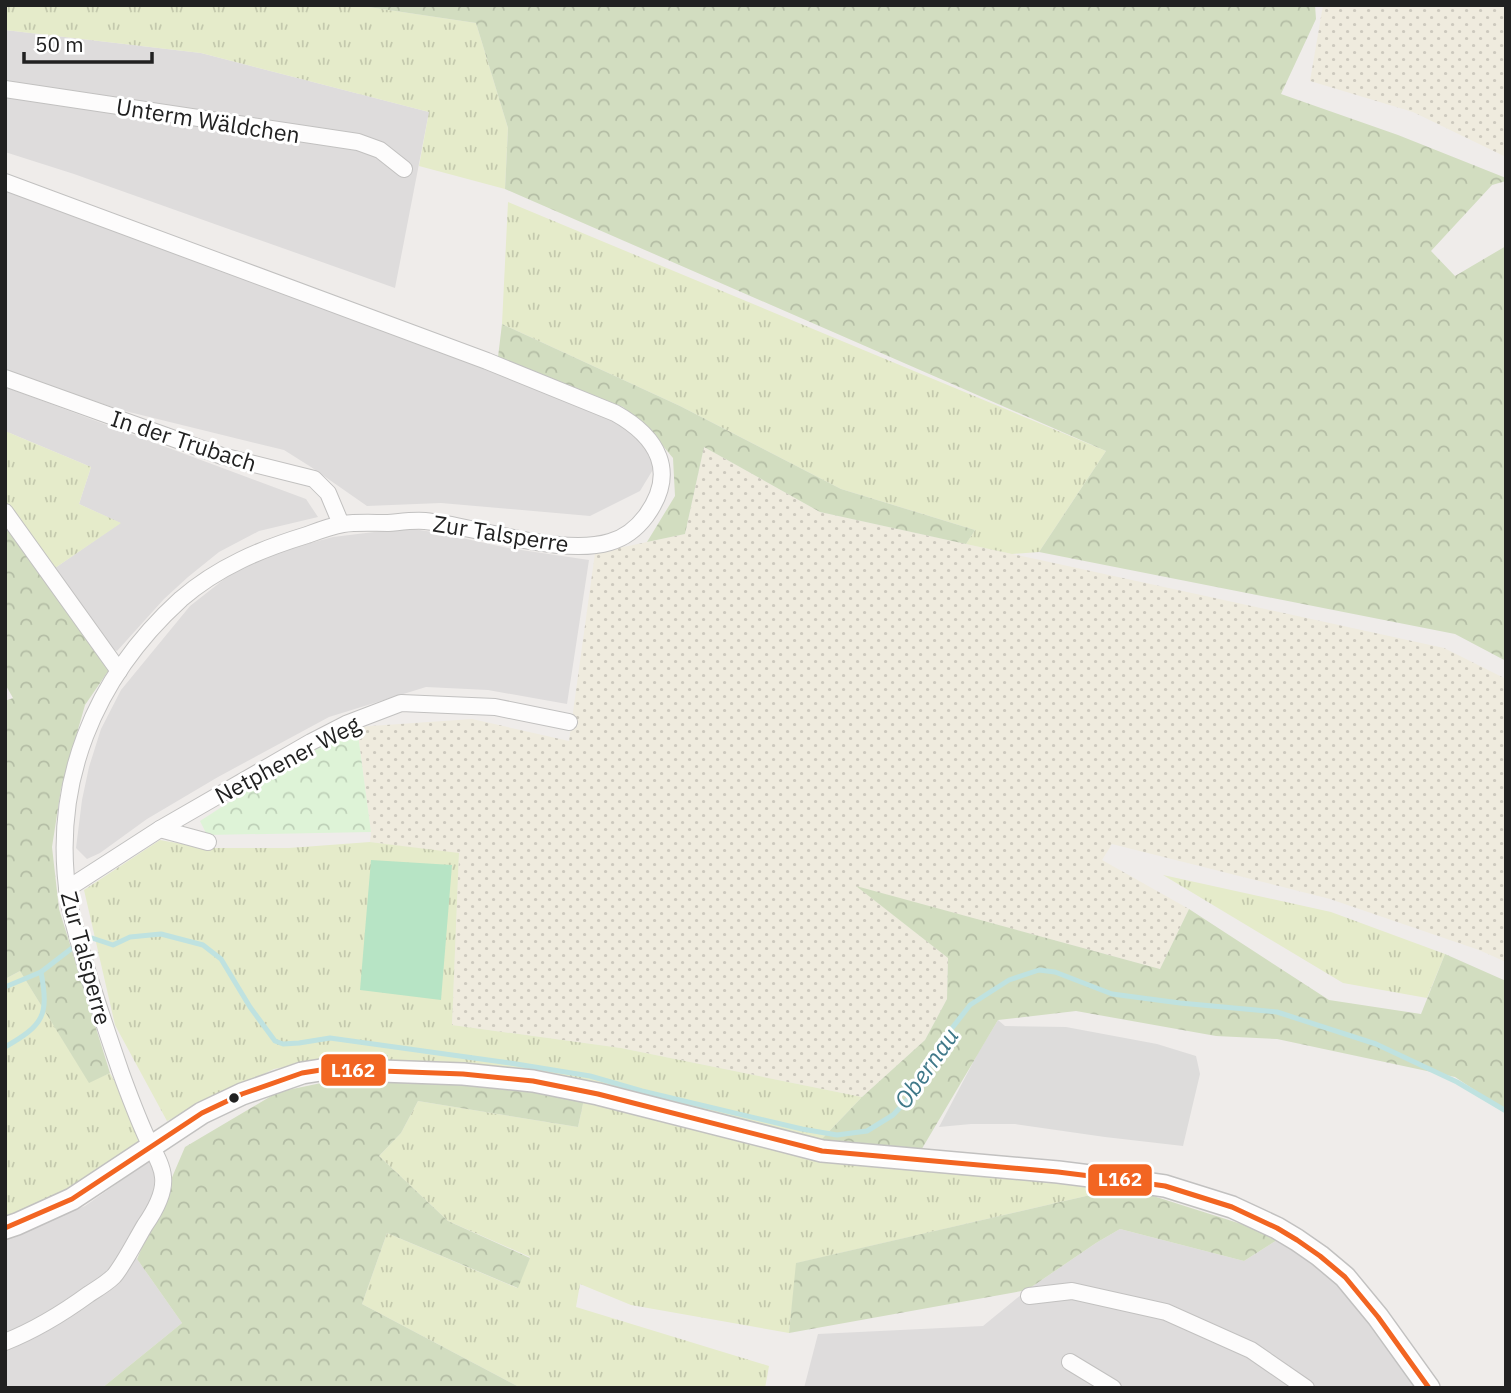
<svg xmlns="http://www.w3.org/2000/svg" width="1511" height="1393" viewBox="0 0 1511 1393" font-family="'IBM Plex Sans',sans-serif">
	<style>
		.residential { fill: #dedcdc }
		.religious { fill: #dddcdb }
		.farmland { fill: url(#farmland-dots) }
		.grass { fill: url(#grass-tufts) }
		.forest { fill: url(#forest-crowns) }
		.park { fill: url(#park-crowns) }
		.pitch { fill: #b7e4c5 }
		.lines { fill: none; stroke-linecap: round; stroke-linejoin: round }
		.stream { stroke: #bfe2e0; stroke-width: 5 }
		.minor-casing { stroke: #c2c1c0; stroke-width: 18 }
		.tertiary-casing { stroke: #c2c1c0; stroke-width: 24 }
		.minor { stroke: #fdfcfc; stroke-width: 16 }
		.tertiary { stroke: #fdfcfc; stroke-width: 21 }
		.bus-1-casing { stroke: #fff; stroke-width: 10 }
		.bus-1 { stroke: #f26522; stroke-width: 5 }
		.bus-dot { fill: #212121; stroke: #fff; stroke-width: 2.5 }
		.labels { text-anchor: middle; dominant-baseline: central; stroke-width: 6; stroke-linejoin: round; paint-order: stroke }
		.street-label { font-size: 23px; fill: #212121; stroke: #fff }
		.water-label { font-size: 24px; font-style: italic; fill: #3f7889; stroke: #fff }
		.line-badge { stroke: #fff; stroke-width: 2.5 }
		.badge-label { font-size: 19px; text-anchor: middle; font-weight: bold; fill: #fff }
	</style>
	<defs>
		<pattern id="farmland-dots" width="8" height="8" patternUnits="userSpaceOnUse" patternTransform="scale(1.75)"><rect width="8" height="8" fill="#efebde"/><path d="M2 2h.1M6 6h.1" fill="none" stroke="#cdc9be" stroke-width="1.8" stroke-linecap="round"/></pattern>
		<pattern id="grass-tufts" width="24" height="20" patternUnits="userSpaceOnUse" patternTransform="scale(1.75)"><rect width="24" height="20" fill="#e5ebca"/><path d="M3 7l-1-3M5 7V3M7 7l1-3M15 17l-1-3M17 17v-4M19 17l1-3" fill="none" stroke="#c4c9ad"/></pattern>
		<pattern id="forest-crowns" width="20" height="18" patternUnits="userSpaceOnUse" patternTransform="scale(1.75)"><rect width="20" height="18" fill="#d2ddc0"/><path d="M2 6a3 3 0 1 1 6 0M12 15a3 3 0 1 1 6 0" fill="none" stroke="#b4bda5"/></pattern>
		<pattern id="park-crowns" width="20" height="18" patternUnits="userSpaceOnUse" patternTransform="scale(1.75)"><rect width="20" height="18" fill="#def3d7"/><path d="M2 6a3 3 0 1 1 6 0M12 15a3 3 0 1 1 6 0" fill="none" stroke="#bed0b8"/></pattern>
	</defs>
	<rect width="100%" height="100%" fill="#efecea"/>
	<g class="residential">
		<polygon points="5,30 201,53 429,112 395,288 74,174 5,152"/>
		<polygon points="5,179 195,248 428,330 623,407 653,434 657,463 640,491 590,516 441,503 367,506 311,467 284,450 121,410 5,371"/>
		<polygon points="5,387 306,499 318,517 259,531 219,552 188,577 164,599 117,651 111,648 55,568 120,523 79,504 91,467 5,431"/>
		<polygon points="407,528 439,533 508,548 589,560 567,704 488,690 426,687 329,717 218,777 147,819 100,853 87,859 76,848 82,800 89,767 101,729 121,690 190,606 232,573 273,553 333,537"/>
		<polygon points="156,1156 153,1199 126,1245 137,1259 182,1323 102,1388 5,1388 5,1236 85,1206"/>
		<polygon points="1120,1229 1244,1261 1282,1237 1294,1241 1350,1296 1427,1388 804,1388 818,1334 983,1326 1027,1290 1096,1243"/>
	</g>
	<polygon class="religious" points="998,1020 1005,1026 1066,1027 1157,1044 1196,1056 1200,1074 1183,1146 1105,1137 1015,1124 971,1124 939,1127 977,1055"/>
	<g class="farmland">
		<polygon points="1323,5 1506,5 1506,157 1413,112 1310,81"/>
		<polygon points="704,447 820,512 1444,648 1506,679 1506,962 1479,950 1330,899 1112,844 1102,860 1189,909 1160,969 858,887 948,958 947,999 925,1040 862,1097 621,1048 452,1025 459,854 370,842 371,832 357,727 472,719 569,741 595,553 685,534"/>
	</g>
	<g class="grass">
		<polygon points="5,5 355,5 476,23 508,128 505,189 419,166 429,112 201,53 5,30"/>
		<polygon points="508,202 1106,451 1039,552 1012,554 966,544 975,530 841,489 680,406 502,324"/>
		<polygon points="5,431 91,467 79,504 121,523 55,568 5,502"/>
		<polygon points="160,840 205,848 289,848 370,842 459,853 452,1025 621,1048 862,1097 819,1142 550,1075 324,1059 274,1069 167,1121 115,1025 84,890"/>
		<polygon points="1163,875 1331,912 1445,954 1427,998 1343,983"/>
		<polygon points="20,971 89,1082 110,1073 146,1138 67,1193 5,1217 5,979"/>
		<polygon points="584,1099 820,1158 1125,1187 797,1263 789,1333 631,1305 580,1284 576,1307 769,1366 765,1388 521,1388 362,1304 387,1233 517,1288 530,1257 448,1221 379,1156 401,1133 418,1101 578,1127"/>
	</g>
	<g class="forest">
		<polygon points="355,5 1315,5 1316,19 1281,94 1398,135 1506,178 1506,181 1492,185 1431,251 1455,276 1506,246 1506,661 1455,634 1039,552 1106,451 505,189 508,128 476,23"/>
		<polygon points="502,324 680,406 841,489 975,530 966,544 820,512 704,447 685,534 647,542 675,496 673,458 653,434 623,407 498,357"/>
		<polygon points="5,523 111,667 85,705 61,789 52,847 59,909 110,1073 89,1083 20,971 5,979 5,701 13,698 5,684"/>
		<polygon points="856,886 1160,969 1189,909 1329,1000 1421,1014 1445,954 1506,981 1506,1111 1455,1077 1277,1039 1216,1036 1076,1011 998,1020 920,1152 819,1142 862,1097 925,1040 947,999 948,958"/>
		<polygon points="326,1082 428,1082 535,1088 584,1099 578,1127 418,1101 401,1133 379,1156 448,1221 530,1258 518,1288 387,1233 362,1304 521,1388 102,1388 182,1323 137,1259 185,1147 278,1092"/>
		<polygon points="1125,1187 1282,1237 1244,1261 1120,1229 1096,1243 1027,1290 789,1333 796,1263"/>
	</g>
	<polygon class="park" points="357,727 371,832 207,835 200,821 285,766"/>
	<polygon class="pitch" points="371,860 452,865 441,1000 360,990"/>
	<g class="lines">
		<g class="stream">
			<polyline points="5,987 41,972 76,945 92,938 113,945 130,937 161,934 203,945 221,959 250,1007 275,1041 283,1044 299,1043 330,1038 510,1063 590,1076 642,1091 802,1129 837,1135 867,1131 893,1115 910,1097 949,1032 970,1005 1009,980 1039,970 1055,972 1112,994 1180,1003 1277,1012 1376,1044 1457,1082 1506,1111"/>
			<path d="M 5,1047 C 44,1025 49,1015 41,972"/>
		</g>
		<defs>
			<g id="minor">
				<polyline points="5,89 358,142 380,150 404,169"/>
				<path d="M 5,182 L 487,361 L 615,413 C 658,437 678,472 646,516 C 637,528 624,538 610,542 C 574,553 520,539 484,532 C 465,528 445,523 425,521 C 413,520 400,522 388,523 C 373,523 357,522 343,524 C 331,526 318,531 307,535 C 261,549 218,567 181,599 C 94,678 50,784 69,902 C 73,924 80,945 86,967 C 97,1003 109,1038 121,1073 C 129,1095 137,1116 146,1136 C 152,1149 162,1163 163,1177 C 165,1194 154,1212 145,1225 C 136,1240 124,1264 114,1276 C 107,1283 97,1289 89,1294 C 63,1313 35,1330 5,1342"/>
				<polyline points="5,378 222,456 314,479 328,493 341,524"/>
				<polyline points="5,512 119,671"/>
				<polyline points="160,829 208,842"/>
				<polyline points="67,889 160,829 311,742 346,724 401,703 495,707 569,722"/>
				<polyline points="1029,1296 1072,1291 1166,1312 1251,1350 1306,1388"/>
				<polyline points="1070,1362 1113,1388"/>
			</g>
			<polyline id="tertiary" points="5,1228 17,1224 72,1199 202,1113 242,1094 302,1073 327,1069 463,1074 533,1081 598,1094 822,1151 1058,1172 1130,1181 1165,1186 1232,1207 1277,1228 1297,1240 1320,1256 1345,1277 1378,1317 1429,1388"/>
		</defs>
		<use href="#minor" class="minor-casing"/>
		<use href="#tertiary" class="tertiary-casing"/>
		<use href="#minor" class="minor"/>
		<use href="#tertiary" class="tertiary"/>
		<defs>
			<polyline id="bus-1" points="5,1228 72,1199 202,1113 242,1094 302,1073 327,1069 463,1074 533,1081 598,1094 822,1151 1058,1172 1130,1181 1165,1186 1232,1207 1277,1228 1297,1240 1320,1256 1345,1277 1378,1317 1429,1388"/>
		</defs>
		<use href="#bus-1" class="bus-1-casing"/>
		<use href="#bus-1" class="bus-1"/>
	</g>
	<circle class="bus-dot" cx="234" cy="1098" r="6"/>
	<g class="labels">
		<g class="street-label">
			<text transform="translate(208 120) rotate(9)">Unterm Wäldchen</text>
			<text transform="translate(184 440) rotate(18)">In der Trubach</text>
			<text transform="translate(501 533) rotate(9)">Zur Talsperre</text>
			<text transform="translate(287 759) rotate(-28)">Netphener Weg</text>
			<text transform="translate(87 958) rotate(75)">Zur Talsperre</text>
		</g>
		<g class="water-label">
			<text transform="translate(926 1068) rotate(-55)">Obernau</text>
		</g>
	</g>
	<g class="line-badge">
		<rect x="320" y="1053" width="67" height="34" rx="7" fill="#f26522"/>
		<rect x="1087" y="1163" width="66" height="34" rx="7" fill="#f26522"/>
	</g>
	<g class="badge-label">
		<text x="353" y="1077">L162</text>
		<text x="1120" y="1186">L162</text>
	</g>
	<rect width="1511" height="1393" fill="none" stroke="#212121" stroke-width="14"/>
	<path d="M24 52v10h128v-10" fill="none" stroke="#212121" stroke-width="3.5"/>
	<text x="35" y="52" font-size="21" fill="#212121" stroke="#ffffff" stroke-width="5" paint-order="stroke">50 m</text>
</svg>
